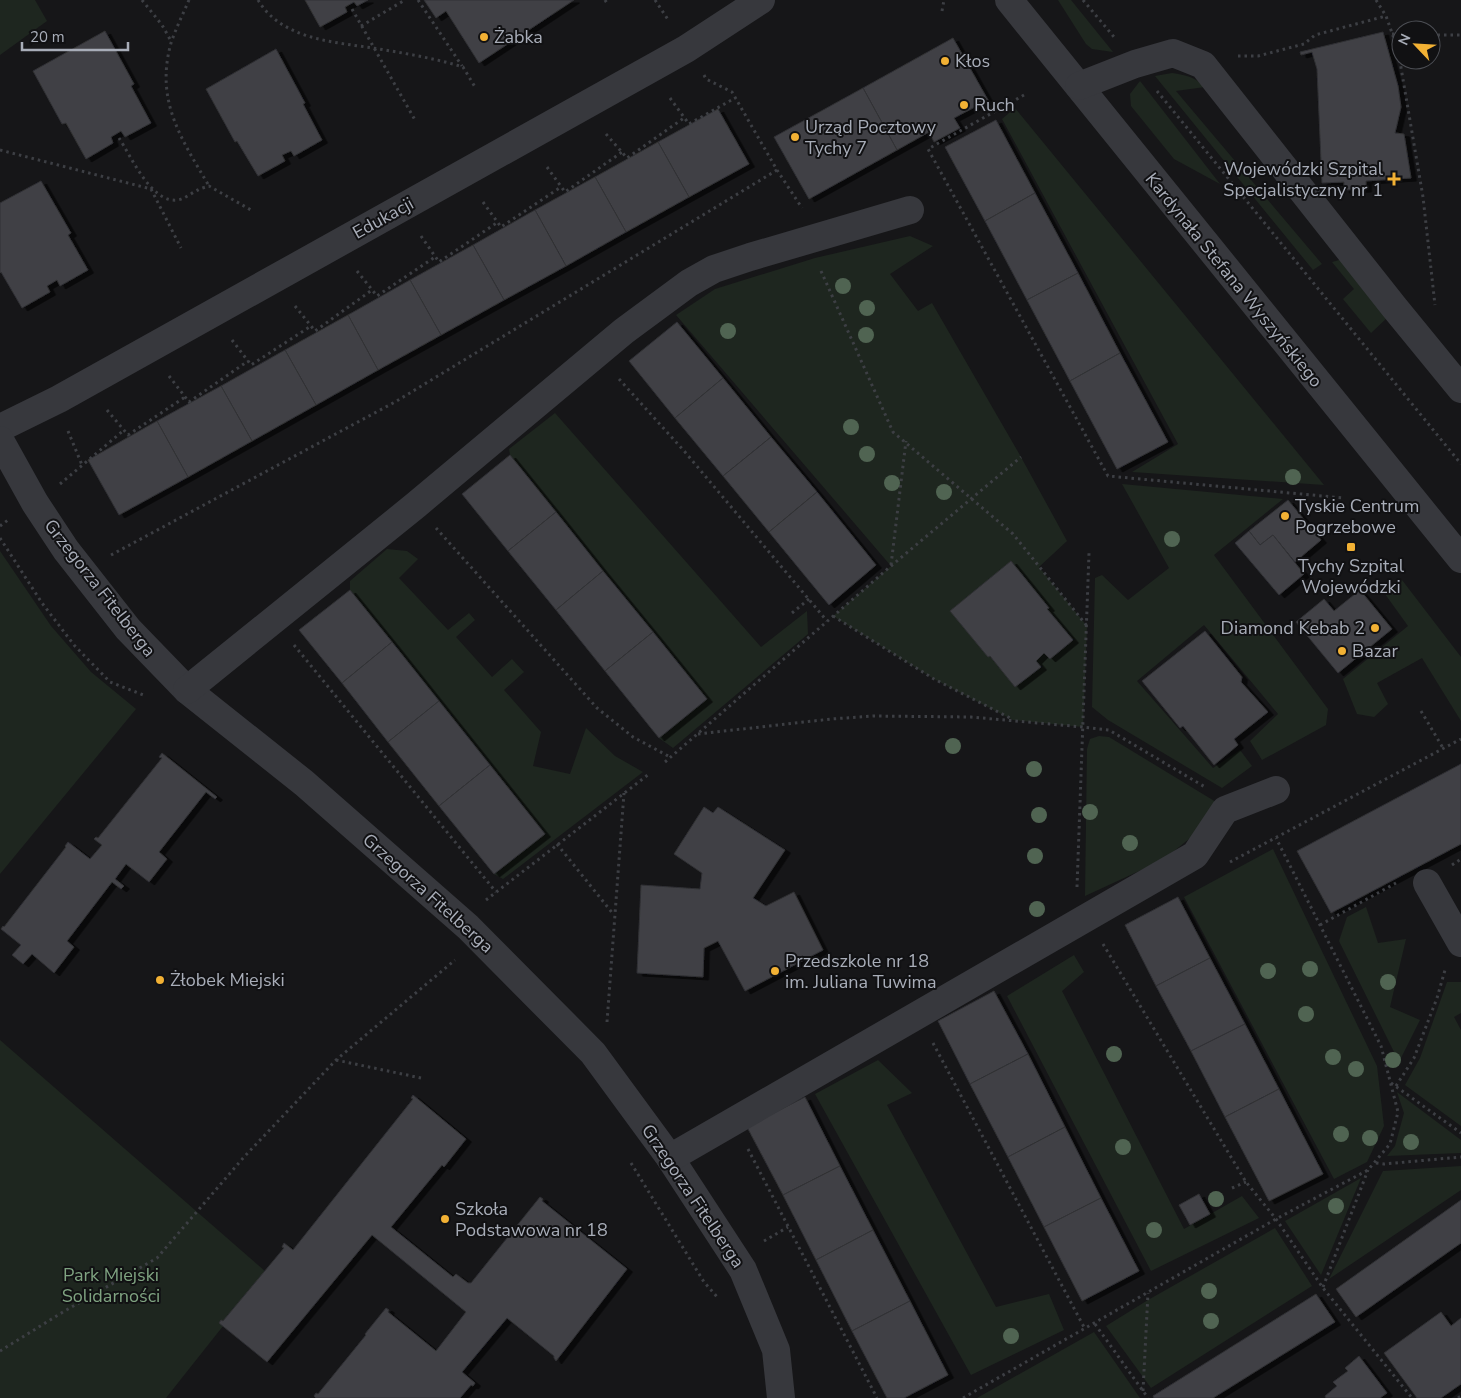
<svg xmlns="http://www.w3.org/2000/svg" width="1461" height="1398" viewBox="0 0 1461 1398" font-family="'Nunito Sans',sans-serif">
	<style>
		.green { fill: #1e261f }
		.building { fill: #404145; stroke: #303034; filter: url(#shadow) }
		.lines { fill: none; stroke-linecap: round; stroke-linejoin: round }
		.path { stroke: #3d3f44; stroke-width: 3; stroke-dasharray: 2.5 4; stroke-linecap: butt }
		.minor { stroke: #37383d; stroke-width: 28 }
		.tree { fill: #506452 }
		.poi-dot { fill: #f2b134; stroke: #111113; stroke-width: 2 }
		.labels { text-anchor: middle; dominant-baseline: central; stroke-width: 4; stroke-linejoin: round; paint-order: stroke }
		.poi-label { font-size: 18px; fill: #a8adb8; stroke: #111113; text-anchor: start }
		.street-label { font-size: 18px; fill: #a8adb8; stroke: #111113 }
		.park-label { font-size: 18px; fill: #7fa381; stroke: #111113 }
	</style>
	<defs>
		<filter id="shadow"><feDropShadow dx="5.5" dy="3" stdDeviation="0" flood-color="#0009"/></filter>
	</defs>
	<rect width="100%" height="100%" fill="#161618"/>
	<g class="green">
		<polygon points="0,0 35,0 47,21 0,55"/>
		<polygon points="1058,0 1071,0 1113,52 1092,49 1086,44"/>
		<path d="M 1172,73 C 1186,75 1195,77 1205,87 L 1176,91 L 1322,264 L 1313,270 L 1155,76 Z"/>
		<polygon points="1140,81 1220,184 1174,159 1131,106 1130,94"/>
		<polygon points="1015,108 1324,485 1132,472 1178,444 1002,119"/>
		<polygon points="910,236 933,246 890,274 918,311 932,303 1021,457 1067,541 1039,567 1087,626 1083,727 1013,720 934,679 833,616 891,566 676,315 715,289 815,258"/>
		<polygon points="1346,258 1389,316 1371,333 1343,299 1354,289 1332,262"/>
		<polygon points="555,413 761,647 807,611 808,634 673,748 659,738 707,699 510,455 509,449"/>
		<polygon points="1122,484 1283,499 1214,555 1328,709 1326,725 1262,760 1250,741 1278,714 1204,625 1137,681 1213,768 1240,750 1252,766 1222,788 1108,720 1092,707 1095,578 1102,575 1128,600 1169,568"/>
		<polygon points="387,549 407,551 418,559 399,578 448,630 469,613 475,620 456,637 492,677 512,659 524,672 504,690 541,732 533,766 570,774 586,728 615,756 643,772 503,879 494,874 545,834 350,590 350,581"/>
		<polygon points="0,551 51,626 91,672 136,709 0,874"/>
		<polygon points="1402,580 1461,657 1461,721 1422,658 1377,683 1388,704 1374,717 1357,714 1343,679 1408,626 1385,594"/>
		<polygon points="1099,736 1109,737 1216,802 1200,830 1163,860 1085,896 1087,749 1090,739"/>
		<polygon points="1273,849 1377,1066 1384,1126 1367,1162 1334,1179 1184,897"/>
		<polygon points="1366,907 1378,943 1406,939 1390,1007 1420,1020 1399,1062 1339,941 1347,917"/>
		<polygon points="1074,955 1084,972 1062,991 1184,1229 1242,1196 1259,1218 1151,1271 1007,996"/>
		<polygon points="1447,982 1461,982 1461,1013 1454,1017 1461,1030 1461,1126 1405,1085 1420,1058"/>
		<polygon points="0,1040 266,1272 166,1398 0,1398"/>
		<polygon points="878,1060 912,1093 887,1105 996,1307 1049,1294 1064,1330 971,1375 815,1094"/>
		<polygon points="1397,1092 1461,1140 1461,1153 1387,1156 1395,1146 1404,1113"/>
		<polygon points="1461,1166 1461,1190 1329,1279 1383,1171"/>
		<polygon points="1361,1178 1321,1275 1285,1221"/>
		<polygon points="1275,1228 1312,1286 1151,1388 1106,1326 1148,1300"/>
		<polygon points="1094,1332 1140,1398 977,1398"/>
	</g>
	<g class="building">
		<polygon points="305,0 368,0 357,6 354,2 345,7 347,12 320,27"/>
		<polygon points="424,0 574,0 479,63 446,11 436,18"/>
		<polygon points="105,31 134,84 131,86 151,123 125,137 121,131 111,137 113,143 86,159 66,123 62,124 33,71"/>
		<polygon points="1383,32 1398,86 1401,107 1395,133 1404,134 1411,178 1366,181 1366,189 1344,190 1344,182 1322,183 1317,69 1312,52 1301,55 1300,52"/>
		<polygon points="953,38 988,100 954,118 960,128 934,142 929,132 897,150 863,88"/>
		<polygon points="276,49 305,103 303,104 322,140 294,156 291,151 282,155 285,161 258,176 237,141 235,142 206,89"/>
		<polygon points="863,88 897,150 809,199 774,137"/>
		<polygon points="718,109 749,164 689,197 658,142"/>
		<polygon points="996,120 1035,193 985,221 945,147"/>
		<polygon points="658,142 689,197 626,232 595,177"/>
		<polygon points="595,177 626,232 566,266 535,210"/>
		<polygon points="41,181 71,233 68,235 88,270 60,286 57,280 47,286 50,292 22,308 1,272 0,273 0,203"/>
		<polygon points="1035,193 1078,273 1027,300 985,221"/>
		<polygon points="535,210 566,266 504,300 473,245"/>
		<polygon points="473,245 504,300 441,335 410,280"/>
		<polygon points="1078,273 1120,353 1070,381 1027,300"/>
		<polygon points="410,280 441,335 378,370 348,315"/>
		<polygon points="348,315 378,370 316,405 285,350"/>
		<polygon points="677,322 723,378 675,418 629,361"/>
		<polygon points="285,350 316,405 252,441 221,386"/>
		<polygon points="1120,353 1168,442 1117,469 1070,381"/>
		<polygon points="723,378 771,437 723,476 675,418"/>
		<polygon points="221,386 252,441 188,477 157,421"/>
		<polygon points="157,421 188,477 119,515 88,460"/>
		<polygon points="771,437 817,492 769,532 723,476"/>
		<polygon points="510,455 556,512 508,551 462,494"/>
		<polygon points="817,492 876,565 829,605 769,532"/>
		<polygon points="1288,500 1321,540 1295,562 1273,535 1260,545 1249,531"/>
		<polygon points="556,512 603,571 556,610 508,551"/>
		<polygon points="1249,531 1260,545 1273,535 1304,574 1279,595 1235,543"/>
		<polygon points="1011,561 1049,608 1047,609 1073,640 1050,659 1044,653 1036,661 1041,667 1015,687 990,656 988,657 950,611"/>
		<polygon points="603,571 653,632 605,671 556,610"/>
		<polygon points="350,590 392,642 342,683 299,630"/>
		<polygon points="1360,590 1392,629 1338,673 1296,622 1324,599 1334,611"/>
		<polygon points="1205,631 1242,677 1241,682 1268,712 1234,739 1238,745 1214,765 1183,726 1180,728 1142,681"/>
		<polygon points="653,632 707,699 659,738 605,671"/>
		<polygon points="392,642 439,701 388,742 342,683"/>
		<polygon points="439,701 490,765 439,806 388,742"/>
		<polygon points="162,753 217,797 215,799 206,792 159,852 167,859 149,882 126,864 115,879 124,886 121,889 112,882 67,941 74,947 54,973 32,954 23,964 12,955 21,945 1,929 3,926 4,927 66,847 65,846 68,842 90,859 102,845 94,839 96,837 98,838 162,758 159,757"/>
		<polygon points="1461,764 1461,844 1331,913 1297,851"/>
		<polygon points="490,765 545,834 494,874 439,806"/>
		<polygon points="704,807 713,813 718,807 785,850 753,898 766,906 794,892 823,950 745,991 718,941 704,948 703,977 637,973 641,885 700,889 702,873 674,854"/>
		<polygon points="1178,897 1210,958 1156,986 1125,925"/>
		<polygon points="1210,958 1245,1024 1191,1051 1156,986"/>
		<polygon points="994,991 1028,1054 970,1084 938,1021"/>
		<polygon points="1245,1024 1279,1089 1225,1117 1191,1051"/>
		<polygon points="1028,1054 1065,1127 1008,1157 970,1084"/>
		<polygon points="1279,1089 1323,1174 1269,1201 1225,1117"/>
		<polygon points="413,1095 466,1139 444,1167 442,1165 391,1227 453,1277 456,1274 468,1283 471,1283 540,1197 543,1199 542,1201 627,1269 556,1361 554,1358 554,1356 507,1318 462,1372 475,1383 473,1386 471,1385 460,1398 316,1398 314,1396 316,1393 318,1394 366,1335 365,1334 386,1308 389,1310 388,1312 436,1351 466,1312 372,1235 267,1362 219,1323 221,1320 223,1321 284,1248 282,1247 284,1243 293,1250 413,1099 411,1098"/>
		<polygon points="805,1097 840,1166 783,1195 747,1127"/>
		<polygon points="1065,1127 1101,1198 1044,1227 1008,1157"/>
		<polygon points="840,1166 873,1230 816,1260 783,1195"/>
		<polygon points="1199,1194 1210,1214 1190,1225 1179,1205"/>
		<polygon points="1101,1198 1139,1271 1082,1301 1044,1227"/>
		<polygon points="1461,1200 1461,1243 1356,1317 1336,1289"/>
		<polygon points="873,1230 910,1301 852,1331 816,1260"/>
		<polygon points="1316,1294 1335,1322 1213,1398 1154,1398 1153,1396"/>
		<polygon points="910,1301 948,1375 904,1398 887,1398 852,1331"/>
		<polygon points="1441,1312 1451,1326 1461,1318 1461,1384 1441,1398 1417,1398 1384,1353"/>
		<polygon points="1359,1356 1387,1393 1380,1398 1326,1398 1325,1396 1337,1386 1333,1382 1348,1371 1345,1368"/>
	</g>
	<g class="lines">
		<g class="path">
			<polyline points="142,0 162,25 171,41"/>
			<path d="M 189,0 C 183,14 176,28 171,43 C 155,101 181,138 209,186"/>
			<path d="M 258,0 C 281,39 333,42 373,48 C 403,53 434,58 463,67 L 475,87"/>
			<polyline points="418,0 462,66"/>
			<polyline points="605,0 608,5"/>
			<polyline points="655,0 669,21"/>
			<polyline points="1083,0 1114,37"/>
			<polyline points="1376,0 1386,16 1398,50 1423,197 1435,305"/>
			<polyline points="352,9 415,120"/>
			<polyline points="942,11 944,0"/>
			<polyline points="361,26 405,0"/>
			<polyline points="1392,34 1401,34"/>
			<polyline points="1431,35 1461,35"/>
			<polyline points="1238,56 1258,56 1304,44 1315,35 1386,16"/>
			<polyline points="704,75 706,79 732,92 777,170 802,208"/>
			<polyline points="1157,91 1461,464"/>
			<polyline points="1024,95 928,149 1108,476 1344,498"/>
			<polyline points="670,98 689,124 735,98"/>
			<polyline points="606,134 627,158 684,118"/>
			<path d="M 119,138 C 131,156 151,203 177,200 C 185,199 191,193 198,190 C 201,188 206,187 209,186 L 251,210"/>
			<polyline points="0,150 151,189 181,248"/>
			<polyline points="547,167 565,192 622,152"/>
			<polyline points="483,202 501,227 561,187"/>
			<polyline points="421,236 439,262 498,222"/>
			<polyline points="357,271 377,296 435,257"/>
			<polyline points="821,271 893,432 1013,534 1087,626"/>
			<polyline points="295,306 315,331 372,290"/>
			<polyline points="232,340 251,365 311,326"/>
			<polyline points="169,376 189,402 248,361"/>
			<polyline points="619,379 685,452 827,621"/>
			<polyline points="107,410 128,435 185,397"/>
			<polyline points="68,431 82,465"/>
			<polyline points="60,484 124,430"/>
			<polyline points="0,526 8,520"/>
			<polyline points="436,528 597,708 633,737 670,757"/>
			<polyline points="0,538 42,603 74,645 110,682 146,696"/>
			<polyline points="111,555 395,402 777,170"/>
			<polyline points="891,565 906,441"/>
			<polyline points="792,613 809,599"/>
			<polyline points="833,616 934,679 1010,718"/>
			<polyline points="294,645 496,892"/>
			<polyline points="1421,711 1443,748"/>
			<polyline points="698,734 831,719 873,716 971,717 1083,727 1109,730 1205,787"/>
			<polyline points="665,762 891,566 1021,457"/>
			<polyline points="557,844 614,915"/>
			<polyline points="1230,862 1461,739"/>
			<polyline points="1452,865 1461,859"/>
			<polyline points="1077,887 1089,553"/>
			<polyline points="486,900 649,774"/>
			<polyline points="1320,925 1396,883"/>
			<polyline points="1103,944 1246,1182 1276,1219 1323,1288 1412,1398"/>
			<polyline points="607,1022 624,793"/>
			<polyline points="933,1043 1085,1329"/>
			<polyline points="336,1060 421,1078"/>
			<polyline points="1391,1083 1461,1133"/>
			<polyline points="1396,1086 1414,1058 1437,998 1445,970"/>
			<polyline points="748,1149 877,1398"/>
			<polyline points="631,1163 704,1282 718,1298"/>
			<polyline points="1376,1163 1384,1164 1461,1157"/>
			<polyline points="1232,1188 1246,1182"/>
			<polyline points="764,1241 788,1227"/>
			<polyline points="1323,1287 1368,1170"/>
			<polyline points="1095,1324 1148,1398"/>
			<polyline points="0,1351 63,1312 157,1258 244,1157 336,1060 455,960"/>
			<polyline points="1143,1391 1148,1293"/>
			<polyline points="963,1398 1276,1219 1368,1170 1390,1144 1398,1112 1381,1046 1276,838"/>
			<polyline points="1458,1398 1461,1396"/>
		</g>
		<g class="minor">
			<polyline points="1009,0 1461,559"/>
			<polyline points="1079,86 1135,64 1173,53 1203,65 1394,307 1461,389"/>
			<polyline points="0,428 59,399 686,49 761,0"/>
			<polyline points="0,440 35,503 66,550 128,629 187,690 304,783 468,927 593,1053 670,1158 743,1270 776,1350 781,1398"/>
			<polyline points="187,690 416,505 624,331 689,283 714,269 750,257 910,210"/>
			<polyline points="1427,883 1461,943"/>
			<polyline points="670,1158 1195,855 1225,810 1276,790"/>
		</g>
	</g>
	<g class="tree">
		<circle cx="843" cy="286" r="8"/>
		<circle cx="867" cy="308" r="8"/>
		<circle cx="728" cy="331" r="8"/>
		<circle cx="866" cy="335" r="8"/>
		<circle cx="851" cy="427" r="8"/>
		<circle cx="867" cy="454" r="8"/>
		<circle cx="1293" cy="477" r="8"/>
		<circle cx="892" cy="483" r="8"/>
		<circle cx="944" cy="492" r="8"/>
		<circle cx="1172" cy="539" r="8"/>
		<circle cx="953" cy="746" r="8"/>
		<circle cx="1034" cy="769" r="8"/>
		<circle cx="1090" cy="812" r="8"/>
		<circle cx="1039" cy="815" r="8"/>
		<circle cx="1130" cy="843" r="8"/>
		<circle cx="1035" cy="856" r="8"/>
		<circle cx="1037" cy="909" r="8"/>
		<circle cx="1310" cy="969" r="8"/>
		<circle cx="1268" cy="971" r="8"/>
		<circle cx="1388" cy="982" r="8"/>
		<circle cx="1306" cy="1014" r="8"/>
		<circle cx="1114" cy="1054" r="8"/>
		<circle cx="1333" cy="1057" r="8"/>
		<circle cx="1393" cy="1060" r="8"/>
		<circle cx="1356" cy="1069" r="8"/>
		<circle cx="1341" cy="1134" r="8"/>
		<circle cx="1370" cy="1138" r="8"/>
		<circle cx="1411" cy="1142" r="8"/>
		<circle cx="1123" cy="1147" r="8"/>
		<circle cx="1216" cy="1199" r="8"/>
		<circle cx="1336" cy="1206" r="8"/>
		<circle cx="1154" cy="1230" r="8"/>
		<circle cx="1209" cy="1291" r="8"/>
		<circle cx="1211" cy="1321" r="8"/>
		<circle cx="1011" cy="1336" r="8"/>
	</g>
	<g class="poi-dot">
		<circle cx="484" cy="37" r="5"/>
		<circle cx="945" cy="61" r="5"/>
		<circle cx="964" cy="105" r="5"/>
		<circle cx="795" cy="137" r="5"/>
		<path d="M1391.5 171.5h5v5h5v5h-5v5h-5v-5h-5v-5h5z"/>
		<circle cx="1285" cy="516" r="5"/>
		<rect x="1346" y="542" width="10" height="10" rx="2.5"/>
		<circle cx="1375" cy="628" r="5"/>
		<circle cx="1342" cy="651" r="5"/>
		<circle cx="775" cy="971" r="5"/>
		<circle cx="160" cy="980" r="5"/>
		<circle cx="445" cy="1219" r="5"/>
	</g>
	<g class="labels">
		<g class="poi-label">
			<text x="494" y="37">Żabka</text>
			<text x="955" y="61">Kłos</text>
			<text x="974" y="105">Ruch</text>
			<text x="805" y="127">Urząd Pocztowy<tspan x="805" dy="21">Tychy 7</tspan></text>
			<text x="1383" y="169" text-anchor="end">Wojewódzki Szpital<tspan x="1383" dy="21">Specjalistyczny nr 1</tspan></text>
			<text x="1295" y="506">Tyskie Centrum<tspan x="1295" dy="21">Pogrzebowe</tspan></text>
			<text x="1351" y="566" text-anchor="middle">Tychy Szpital<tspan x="1351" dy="21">Wojewódzki</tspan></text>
			<text x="1365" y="628" text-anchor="end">Diamond Kebab 2</text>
			<text x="1352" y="651">Bazar</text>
			<text x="785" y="961">Przedszkole nr 18<tspan x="785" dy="21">im. Juliana Tuwima</tspan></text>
			<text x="170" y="980">Żłobek Miejski</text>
			<text x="455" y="1209">Szkoła<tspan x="455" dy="21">Podstawowa nr 18</tspan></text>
		</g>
		<g class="street-label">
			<text transform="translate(383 218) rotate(-29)">Edukacji</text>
			<text transform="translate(1234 280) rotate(51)">Kardynała Stefana Wyszyńskiego</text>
			<text transform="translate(100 588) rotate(52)">Grzegorza Fitelberga</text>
			<text transform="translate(428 893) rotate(42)">Grzegorza Fitelberga</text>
			<text transform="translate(693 1196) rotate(56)">Grzegorza Fitelberga</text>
		</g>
		<g class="park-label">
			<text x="111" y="1275">Park Miejski<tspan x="111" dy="21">Solidarności</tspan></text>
		</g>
	</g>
	<g transform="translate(1416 45) rotate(295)"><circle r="24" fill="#111113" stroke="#4d4f55"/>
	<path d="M0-4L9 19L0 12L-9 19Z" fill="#f2b134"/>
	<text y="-8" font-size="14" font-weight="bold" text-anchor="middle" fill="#a8adb8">N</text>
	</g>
	<path d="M22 42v8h106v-8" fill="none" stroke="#a8adb8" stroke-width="2.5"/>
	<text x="30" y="42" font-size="15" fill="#a8adb8" stroke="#111113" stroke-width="4" paint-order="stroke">20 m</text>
</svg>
